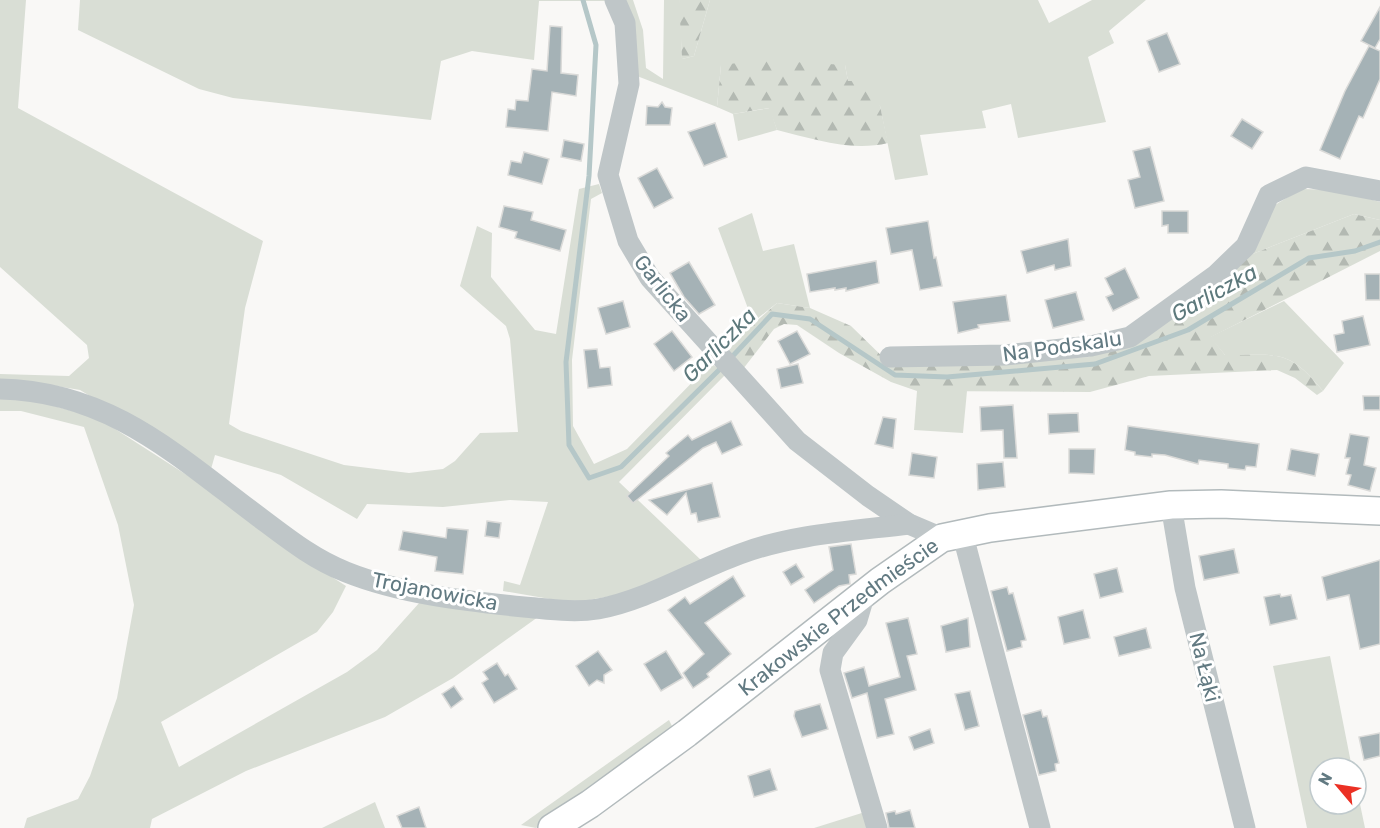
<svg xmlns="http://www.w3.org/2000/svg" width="1380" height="828" viewBox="0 0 1380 828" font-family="Rubik,sans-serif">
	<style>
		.grass { fill: #d9ded5 }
		.forest { fill: url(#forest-firs) }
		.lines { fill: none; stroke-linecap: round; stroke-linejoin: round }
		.stream { stroke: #b5c7c8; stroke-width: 5 }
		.building { fill: #a5b2b6; stroke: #dadad8; stroke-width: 1.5 }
		.major-casing { stroke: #b2babc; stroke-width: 30 }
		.minor { stroke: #bfc6c8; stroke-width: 21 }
		.major { stroke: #fff; stroke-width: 27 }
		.labels { text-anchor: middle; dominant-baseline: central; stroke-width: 6; stroke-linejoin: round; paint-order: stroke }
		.street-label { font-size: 21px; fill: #627a82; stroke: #fff }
		.water-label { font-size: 22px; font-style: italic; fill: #5d797c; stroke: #fff }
	</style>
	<defs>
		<pattern id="forest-firs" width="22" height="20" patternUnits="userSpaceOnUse" patternTransform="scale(1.5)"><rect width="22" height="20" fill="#d9ded5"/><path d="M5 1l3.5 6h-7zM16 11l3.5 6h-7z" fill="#b3b9b2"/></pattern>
	</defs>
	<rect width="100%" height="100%" fill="#f9f8f6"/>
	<g class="grass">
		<polygon points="0,0 26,0 18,108 263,241 245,308 229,424 241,431 344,465 409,473 443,469 455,461 480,433 518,432 510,339 506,326 460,286 477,226 492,233 491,277 535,330 556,334 579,189 599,184 602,193 591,199 572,360 573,426 594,464 627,449 711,363 726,374 619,482 702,561 633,592 573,603 503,591 504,581 520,585 548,502 510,500 443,507 367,504 357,519 281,475 215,455 211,469 80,390 26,381 0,382 0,374 69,376 89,358 87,345 0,267"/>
		<polygon points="80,0 605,0 605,1 539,1 534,60 472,51 441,61 431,120 233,98 199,89 78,30"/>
		<polygon points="622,0 633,0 643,30 646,68 663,79 664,0 679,0 680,3 682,59 694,56 710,0 1038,0 1049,23 1092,0 1146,0 1109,31 1114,43 1088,57 1106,122 1018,138 1011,104 982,111 986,128 920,135 928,175 895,180 880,106 848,81 845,65 721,65 717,107 637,76"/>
		<polygon points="770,108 777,130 738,141 733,114"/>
		<polygon points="1301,189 1338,190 1380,202 1380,220 1354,214 1250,255 1275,205"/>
		<polygon points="752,213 763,251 794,244 810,308 777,303 753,322 718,228"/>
		<path d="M 1284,301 L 1344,363 L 1323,391 C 1287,347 1278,356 1225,355 L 1210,337 Z"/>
		<polygon points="917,391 967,391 963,433 914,430"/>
		<polygon points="0,397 36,401 98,418 193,479 290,550 346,586 333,612 317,632 161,722 179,767 347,672 377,650 420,602 538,617 453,678 385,717 246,771 152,819 150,828 24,828 27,818 78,799 90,776 117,698 134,605 118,525 84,427 21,411 0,411"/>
		<polygon points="1330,656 1352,768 1320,768 1320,804 1356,804 1356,785 1365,828 1307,828 1273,666"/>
		<polygon points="669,720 675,732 536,828 521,825"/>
		<polygon points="375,802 385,828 322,828"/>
		<polygon points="865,812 870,828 814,828"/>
	</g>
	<g class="forest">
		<polygon points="679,0 710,0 694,56 682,59"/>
		<path d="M 762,60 L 845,65 L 848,81 L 871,81 L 880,106 L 888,143 C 851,152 814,139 777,130 L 769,108 L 733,114 L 717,107 L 721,65 Z"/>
		<path d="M 1354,214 L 1380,220 L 1380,251 L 1211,337 L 1225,355 C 1278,356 1287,347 1323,391 L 1317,395 L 1295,378 L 1277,370 L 1149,376 L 1090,392 L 917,391 L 891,382 L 839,353 L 797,325 L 784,324 L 774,329 L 743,369 L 726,348 L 777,303 L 810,308 L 851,326 L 891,365 L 1089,357 L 1250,255 Z"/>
	</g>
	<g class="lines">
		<g class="stream">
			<polyline points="583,0 596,45 589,176 566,362 569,445 589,478 621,467 723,366"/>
			<polyline points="729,360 772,314 810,319 895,375 947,377 1095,364 1188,330 1309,258 1355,251 1380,242"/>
		</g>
	</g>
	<g class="building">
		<polygon points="1380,7 1380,39 1375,48 1361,41"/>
		<polygon points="550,26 562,27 561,73 578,75 576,96 552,92 548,131 506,127 508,109 515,110 516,100 528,101 532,69 547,71"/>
		<polygon points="1167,33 1180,64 1159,72 1147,41"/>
		<polygon points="1369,46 1380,51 1380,79 1363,118 1359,116 1340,159 1320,150 1345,91"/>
		<polygon points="662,102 665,107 672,108 670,125 646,125 647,106 658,107"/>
		<polygon points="1242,119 1263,132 1252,149 1231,136"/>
		<polygon points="715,123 727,157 704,166 688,132"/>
		<polygon points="564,140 584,144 581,161 561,157"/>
		<polygon points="1150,147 1164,201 1135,208 1128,180 1140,177 1133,151"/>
		<polygon points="524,152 549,159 542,184 508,175 511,161 521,163"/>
		<polygon points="657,168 673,198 654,208 638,178"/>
		<polygon points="504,206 533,212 531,220 566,230 560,251 515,238 517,232 499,227"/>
		<polygon points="1162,211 1188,211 1188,233 1168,233 1168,225 1162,226"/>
		<polygon points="928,221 934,258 936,257 942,286 920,290 912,250 891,254 886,228"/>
		<polygon points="1068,239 1071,266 1055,270 1054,265 1027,273 1021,251"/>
		<polygon points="876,261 879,283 846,291 846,288 835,290 835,288 810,292 807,274"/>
		<polygon points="689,262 715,305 699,314 684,297 670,273"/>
		<polygon points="1125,268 1139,298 1113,311 1106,297 1113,294 1105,278"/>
		<polygon points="1365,274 1380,274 1380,300 1366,300"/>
		<polygon points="1076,292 1084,320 1053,328 1045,300"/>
		<polygon points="1006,295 1010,321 978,325 979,328 958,333 953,302"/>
		<polygon points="623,301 630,327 606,334 598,308"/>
		<polygon points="1363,316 1370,345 1337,352 1334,335 1344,333 1342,321"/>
		<polygon points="672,331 692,357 674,371 654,344"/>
		<polygon points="797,331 810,354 790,364 778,341"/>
		<polygon points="597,349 600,368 610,367 612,385 588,388 584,350"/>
		<polygon points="798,364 803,383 781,388 777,369"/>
		<polygon points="1363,396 1380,396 1380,410 1364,410"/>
		<polygon points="1013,405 1017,458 1004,458 1003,430 981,431 980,407"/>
		<polygon points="1078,413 1079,432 1049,434 1048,414"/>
		<polygon points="883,417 896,419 893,448 875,444"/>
		<polygon points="731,421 742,445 722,454 716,442 703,448 633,503 627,496 669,456 666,453 688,435 692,440"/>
		<polygon points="1128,426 1259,444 1256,467 1246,466 1245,470 1228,468 1228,464 1199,460 1198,464 1165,455 1152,454 1152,457 1135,455 1135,452 1125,450"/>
		<polygon points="1350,434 1369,437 1364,465 1376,468 1370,491 1348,485 1351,475 1346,474 1350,458 1345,458"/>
		<polygon points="1069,449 1095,449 1094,474 1069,473"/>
		<polygon points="1291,449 1319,454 1315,476 1287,470"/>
		<polygon points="912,453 937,457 934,478 909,475"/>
		<polygon points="1003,462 1005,487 978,490 977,464"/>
		<polygon points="712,483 720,517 698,522 696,513 691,514 686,493 667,515 649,500"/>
		<polygon points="487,521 501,523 499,538 485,536"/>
		<polygon points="447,528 468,530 463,574 435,571 437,557 399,550 403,531 446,538"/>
		<polygon points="851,544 856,574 849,575 850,584 839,586 814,603 805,590 833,570 829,547"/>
		<polygon points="1234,549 1239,573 1204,580 1199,556"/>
		<polygon points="1380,560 1380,644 1360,649 1349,595 1327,600 1322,577"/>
		<polygon points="796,564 804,577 791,585 783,572"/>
		<polygon points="1117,568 1123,592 1100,598 1094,574"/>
		<polygon points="733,576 745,596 705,623 731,654 707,674 709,677 693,688 683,673 704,654 668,610 685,597 690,604"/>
		<polygon points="1007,587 1009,594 1013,593 1026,640 1021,641 1022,647 1007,651 991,591"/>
		<polygon points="1280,594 1281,597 1291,595 1297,619 1270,625 1264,597"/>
		<polygon points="1083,610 1090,638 1064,644 1058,617"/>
		<polygon points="908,618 917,654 907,656 916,690 885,699 894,734 877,738 867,693 852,698 844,673 864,667 869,686 900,677 886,623"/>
		<polygon points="968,618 970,647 946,652 941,626"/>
		<polygon points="1146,628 1151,648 1119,656 1114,637"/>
		<polygon points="598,651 612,670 604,675 604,683 597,680 589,686 576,666"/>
		<polygon points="666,651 683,678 661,691 644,664"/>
		<polygon points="497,663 505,676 508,674 517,689 494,703 482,683 488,679 483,672"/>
		<polygon points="454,686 463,699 451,708 442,694"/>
		<polygon points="970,691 979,726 965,730 955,694"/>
		<polygon points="820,704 828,729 802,737 794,716 795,711"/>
		<polygon points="1041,710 1043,717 1047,716 1059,763 1055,764 1056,771 1039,775 1023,715"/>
		<polygon points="930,729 934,743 914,750 909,737"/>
		<polygon points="1380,733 1380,756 1364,760 1359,737"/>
		<polygon points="770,769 777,790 754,797 748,776"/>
		<polygon points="419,807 426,828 402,828 397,816"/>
		<polygon points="910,810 915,828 889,828 886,813 895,811 896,814"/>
	</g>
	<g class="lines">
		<defs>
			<g id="major">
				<path id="s1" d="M 552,828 L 590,804 L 687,733 L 880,581 L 942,538 L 990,528 L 1171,505 L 1221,504 L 1380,511"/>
			</g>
		</defs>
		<use href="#major" class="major-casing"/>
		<g class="minor">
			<polyline points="615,0 625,23 629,84 608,175 628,241 650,278 797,441 868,496 909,524 942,538"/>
			<polyline points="890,357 1005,355 1091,346 1130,337 1216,275 1246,246 1269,195 1306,177 1380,191"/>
			<path d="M 0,389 C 109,391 176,455 259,517 C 287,538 313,559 346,572 C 401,594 465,601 524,607 C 548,609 573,613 598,609 C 647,600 693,571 740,554 C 793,534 853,531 909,524"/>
			<polyline points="1171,505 1185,588 1245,828"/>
			<polyline points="962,532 1040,828"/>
			<polyline points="865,593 857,620 833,653 830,670 877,828"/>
		</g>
		<use href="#major" class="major"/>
	</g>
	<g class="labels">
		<g class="street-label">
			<text transform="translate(663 288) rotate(52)">Garlicka</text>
			<text transform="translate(1062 346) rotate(-8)">Na Podskalu</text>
			<text transform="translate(435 591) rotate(11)">Trojanowicka</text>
			<text stroke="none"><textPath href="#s1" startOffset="356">Krakowskie Przedmieście</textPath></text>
			<text transform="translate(1205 667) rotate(76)">Na Łąki</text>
		</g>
		<g class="water-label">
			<text transform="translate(1214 293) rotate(-29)">Garliczka</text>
			<text transform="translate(719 345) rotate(-45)">Garliczka</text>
		</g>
	</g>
	<g transform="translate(1338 786) rotate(299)"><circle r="28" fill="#ffffff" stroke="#c0cacd" stroke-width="1.5"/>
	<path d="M0-4.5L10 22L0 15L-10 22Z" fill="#eb3024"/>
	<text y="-9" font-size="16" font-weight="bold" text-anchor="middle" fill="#627a82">N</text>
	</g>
</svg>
